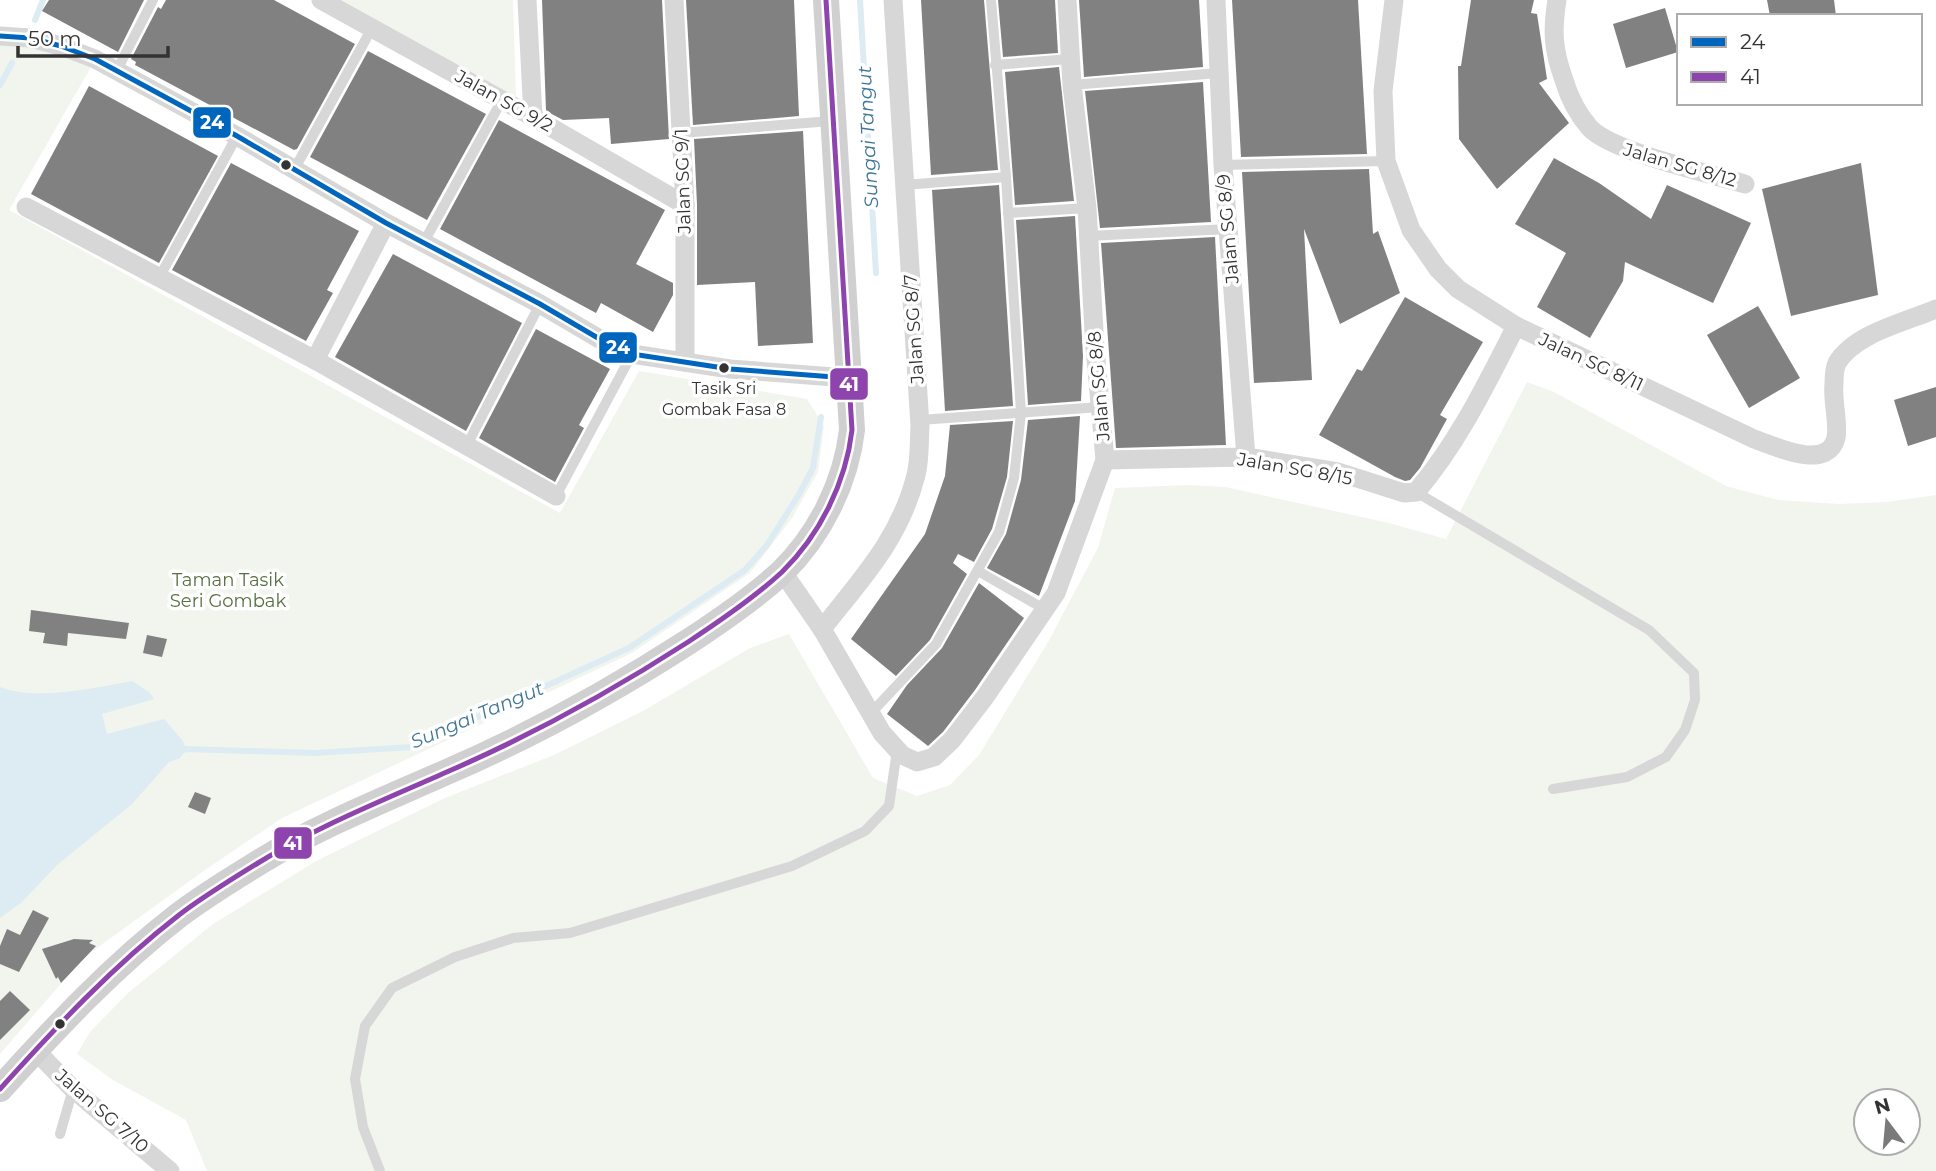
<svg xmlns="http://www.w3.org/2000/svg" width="1936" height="1171" viewBox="0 0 1936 1171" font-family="Montserrat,sans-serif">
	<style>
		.green { fill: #f1f5ed; fill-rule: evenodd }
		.water { fill: #ddebf3 }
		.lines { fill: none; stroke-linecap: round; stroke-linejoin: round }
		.stream { stroke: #ddebf3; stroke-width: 6 }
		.building { fill: #818181 }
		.lane { stroke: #d7d7d7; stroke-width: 10 }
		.street { stroke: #d7d7d7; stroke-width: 19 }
		.secondary { stroke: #d0d0d0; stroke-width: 26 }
		.bus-1-casing { stroke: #fff; stroke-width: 10 }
		.bus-2-casing { stroke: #fff; stroke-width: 10 }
		.bus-1 { stroke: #0065bd; stroke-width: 5 }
		.bus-2 { stroke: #8e44ad; stroke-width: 5 }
		.bus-dot { fill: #333; stroke: #fff; stroke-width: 2.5 }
		.labels { text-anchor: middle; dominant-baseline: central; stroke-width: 7; stroke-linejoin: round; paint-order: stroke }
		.bus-label { font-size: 16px; fill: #333; stroke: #fff }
		.street-label { font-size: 18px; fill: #333; stroke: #fff }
		.park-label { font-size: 18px; fill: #56703f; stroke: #fff }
		.water-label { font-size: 19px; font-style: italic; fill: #3f7597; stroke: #fff }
		.line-badge { stroke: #fff; stroke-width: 2.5 }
		.badge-label { font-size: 19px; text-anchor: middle; font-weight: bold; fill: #fff }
	</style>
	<rect width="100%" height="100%" fill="#fff"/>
	<g class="green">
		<polygon points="339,0 513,0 516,97"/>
		<polygon points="0,38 95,60 9,210 560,513 639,371 807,399 824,426 818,472 792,518 750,573 632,653 282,818 205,870 90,953 78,964 0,1054"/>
		<path d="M 1527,382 L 1554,392 L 1726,486 L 1778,500 L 1839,504 L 1887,502 L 1936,495 L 1936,1171 L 207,1171 L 186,1120 L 113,1080 L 77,1054 L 90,1032 L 128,993 L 213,924 L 318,860 L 445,798 L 554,755 L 643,711 L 750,648 L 789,634 L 873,778 L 917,796 L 950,785 L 979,755 L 1047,644 L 1098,548 L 1115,488 L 1189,485 L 1225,487 L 1389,523 L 1446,539 ZM 1866,1101 L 1908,1101 L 1908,1143 L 1866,1143 Z"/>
	</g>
	<path class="water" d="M 132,681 L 149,692 L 154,699 L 102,714 L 107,734 L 164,719 L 183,741 L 186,749 L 180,758 L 169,762 L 132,804 L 57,865 L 22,902 L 0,918 L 0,687 C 36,701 94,688 132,681 Z"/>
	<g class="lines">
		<g class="stream">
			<polyline points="860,0 876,273"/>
			<polyline points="35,20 43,0"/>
			<polyline points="0,85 12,63"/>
			<polyline points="179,752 186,749 315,753 412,747 629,648 745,570 767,545 798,496 813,468 821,417"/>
		</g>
	</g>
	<g class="building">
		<polygon points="49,0 144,0 118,52 42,11"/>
		<polygon points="166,0 274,0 355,44 297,149 294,150 135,65 136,62 131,59 158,7 161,9"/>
		<polygon points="542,0 662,0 669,139 611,144 609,118 563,120 546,111"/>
		<polygon points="686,0 794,0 799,116 693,125"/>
		<polygon points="921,0 984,0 998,170 931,175"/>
		<polygon points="998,0 1055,0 1058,53 1003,57"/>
		<polygon points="1079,0 1199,0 1203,67 1084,77"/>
		<polygon points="1232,0 1358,0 1367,154 1241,157"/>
		<polygon points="1471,0 1534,0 1531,13 1537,14 1547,79 1539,83 1569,123 1497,189 1459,139 1458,66 1461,66"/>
		<polygon points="1767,0 1834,0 1836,16 1770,16"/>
		<polygon points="1665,8 1678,52 1626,68 1613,24"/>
		<polygon points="368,51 486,114 427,220 310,157"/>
		<polygon points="1059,67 1074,201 1015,205 1005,72"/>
		<polygon points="1203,82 1211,222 1100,228 1085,91"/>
		<polygon points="89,86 218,156 159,263 31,194"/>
		<polygon points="499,120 665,210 636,264 673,283 673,295 653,332 601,303 596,313 440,229"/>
		<polygon points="803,131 813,343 758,346 755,282 697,285 697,205 694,139"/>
		<polygon points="1554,158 1599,183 1651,219 1667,185 1751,223 1713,303 1625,262 1623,281 1590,338 1537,307 1566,253 1515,224"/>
		<polygon points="231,163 359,231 327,290 333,293 306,341 172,270"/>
		<polygon points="1861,163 1878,295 1791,316 1762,189"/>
		<polygon points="1369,169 1373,234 1378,231 1400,293 1340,324 1304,229 1312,380 1254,383 1242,172"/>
		<polygon points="999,185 1013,406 945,411 932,190"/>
		<polygon points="1075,216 1083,356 1081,401 1028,405 1016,220"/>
		<polygon points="1215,237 1226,445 1116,448 1101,243"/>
		<polygon points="393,254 522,323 466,431 335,357"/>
		<polygon points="1405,297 1483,342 1440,415 1447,419 1420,468 1410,480 1405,481 1395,477 1319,435 1357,369 1362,371"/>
		<polygon points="1758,306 1800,378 1749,408 1707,335"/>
		<polygon points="536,329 610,369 579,425 584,428 555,482 479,438"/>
		<polygon points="1936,387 1936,437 1908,446 1894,400"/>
		<polygon points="1080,416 1075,501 1039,596 987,568 1006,534 1021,480 1028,420"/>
		<polygon points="1013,421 1007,477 992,529 974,562 958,554 953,563 967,574 930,640 896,676 851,639 925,534 945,476 950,425"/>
		<polygon points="979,583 1024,618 975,690 943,732 928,746 887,714 907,685 942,648"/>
		<polygon points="31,610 129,623 126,639 68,633 67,646 43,643 45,633 29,631"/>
		<polygon points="147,635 167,639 162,657 143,653"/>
		<polygon points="195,792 211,798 205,814 188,807"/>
		<polygon points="33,910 49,918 19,972 0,964 0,946 7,929 20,935"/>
		<polygon points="74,939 93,940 89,943 96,946 61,983 58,977 56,979 42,949"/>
		<polygon points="10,991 30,1010 0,1040 0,1001"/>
	</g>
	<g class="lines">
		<g class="lane">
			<polyline points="995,65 1070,59"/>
			<polyline points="116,72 153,0"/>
			<polyline points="1072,85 1219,73"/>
			<polyline points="681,133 831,121"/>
			<polyline points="1223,165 1386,161"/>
			<polyline points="294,170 372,28"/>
			<polyline points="904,185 1006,177"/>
			<polyline points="1008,213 1087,208"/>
			<polyline points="1088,236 1229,229"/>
			<polyline points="424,242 502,100"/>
			<polyline points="160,276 237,136"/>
			<polyline points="920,420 1101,407"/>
			<polyline points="467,445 540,304"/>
			<polyline points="1416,492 1649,630 1694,673 1695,700 1685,730 1666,757 1627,777 1553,789"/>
			<polyline points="556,496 632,354"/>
			<polyline points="978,571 1046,610"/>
			<polyline points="871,713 936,644 999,532 1014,478 1021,413 1006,177 991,0"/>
			<polyline points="60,1134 73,1089"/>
			<polyline points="380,1171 363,1127 355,1079 365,1026 392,988 455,957 513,938 570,933 792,866 865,831 889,806 897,750"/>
		</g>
		<g class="street">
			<polyline points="321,0 533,117 685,205"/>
			<polyline points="527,0 533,117"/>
			<polyline points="674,0 685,205 685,362"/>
			<polyline points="1216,0 1223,165 1246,457"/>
			<path d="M 1394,0 L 1383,91 L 1386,161 L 1411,230 L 1438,269 L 1458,289 L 1516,326 L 1754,439 C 1775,446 1827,472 1836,438 C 1839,424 1832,400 1834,384 C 1834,377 1834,369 1837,363 C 1855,333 1906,322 1936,309"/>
			<path d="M 1557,0 C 1552,31 1553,50 1564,80 C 1569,97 1577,113 1589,127 C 1609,151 1711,174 1745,184"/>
			<polyline points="0,36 30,38 61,46 95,59 237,136 386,223 540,304 603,341 632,354 730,369 847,378"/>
			<polyline points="26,207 315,360 556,496"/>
			<polyline points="315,360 386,223"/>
			<path d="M 1105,460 L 1246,457 L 1338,472 L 1404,493 L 1416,492 C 1458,443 1487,383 1516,326"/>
			<polyline points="782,571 822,629 882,733 902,755 917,762 934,757 952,740 985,697 1056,593 1105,460 1095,348 1087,208 1072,85 1067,0"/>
			<path d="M 822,629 C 862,578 900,539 916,475 C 920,460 919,442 920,426 L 893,0"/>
			<polyline points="35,1050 73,1089 170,1171"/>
		</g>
		<path class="secondary" d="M 0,1089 C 56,1027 113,966 179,915 C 204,896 232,879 258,863 C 318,826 384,800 449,771 C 532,735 612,691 688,642 C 720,621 754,598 782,572 C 820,535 846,482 852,430 L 826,0"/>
		<defs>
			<polyline id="bus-1" points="0,36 30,38 61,46 95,59 237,136 386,223 540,304 603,341 632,354 730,369 847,378"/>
			<path id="bus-2" d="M 0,1089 C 56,1027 113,966 179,915 C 204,896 232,879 258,863 C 318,826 384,800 449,771 C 532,735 612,691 688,642 C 720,621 754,598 782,572 C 820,535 846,482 852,430 L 826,0"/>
		</defs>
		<use href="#bus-1" class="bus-1-casing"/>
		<use href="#bus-2" class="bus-2-casing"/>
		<use href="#bus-1" class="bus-1"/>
		<use href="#bus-2" class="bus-2"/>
	</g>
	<g class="bus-dot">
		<circle cx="286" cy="165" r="6"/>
		<circle cx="724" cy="368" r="6"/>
		<circle cx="60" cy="1024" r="6"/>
	</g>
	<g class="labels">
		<g class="bus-label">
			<text x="724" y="388">Tasik Sri<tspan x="724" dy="21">Gombak Fasa 8</tspan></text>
		</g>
		<g class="street-label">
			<text transform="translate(504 101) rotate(29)">Jalan SG 9/2</text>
			<text transform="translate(1680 165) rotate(16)">Jalan SG 8/12</text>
			<text transform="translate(683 181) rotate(-92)">Jalan SG 9/1</text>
			<text transform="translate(1228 229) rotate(-95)">Jalan SG 8/9</text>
			<text transform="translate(914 329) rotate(-94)">Jalan SG 8/7</text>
			<text transform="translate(1591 362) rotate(25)">Jalan SG 8/11</text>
			<text transform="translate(1099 386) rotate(-95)">Jalan SG 8/8</text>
			<text transform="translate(1295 469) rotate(10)">Jalan SG 8/15</text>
			<text transform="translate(102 1111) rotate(41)">Jalan SG 7/10</text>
		</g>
		<g class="park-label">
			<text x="228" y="580">Taman Tasik<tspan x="228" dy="21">Seri Gombak</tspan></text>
		</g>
		<g class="water-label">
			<text transform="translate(868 137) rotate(-93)">Sungai Tangut</text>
			<text transform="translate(477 715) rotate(-23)">Sungai Tangut</text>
		</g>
	</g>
	<g class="line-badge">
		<rect x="192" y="106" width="40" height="33" rx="7" fill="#0065bd"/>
		<rect x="598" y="331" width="40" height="33" rx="7" fill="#0065bd"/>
		<rect x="829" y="367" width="40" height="34" rx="7" fill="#8e44ad"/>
		<rect x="273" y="826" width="40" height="34" rx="7" fill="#8e44ad"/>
	</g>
	<g class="badge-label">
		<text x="212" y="129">24</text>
		<text x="618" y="354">24</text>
		<text x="849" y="391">41</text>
		<text x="293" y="850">41</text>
	</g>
	<rect x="1677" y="14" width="245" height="91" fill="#ffffff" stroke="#adadad" stroke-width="2"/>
	<rect x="1691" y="37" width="35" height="10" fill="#0065bd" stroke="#adadad" stroke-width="2"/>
	<text x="1740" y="49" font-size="21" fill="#333333">24</text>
	<rect x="1691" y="72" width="35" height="10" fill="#8e44ad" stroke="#adadad" stroke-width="2"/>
	<text x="1740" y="84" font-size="21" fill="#333333">41</text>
	<g transform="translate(1887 1122) rotate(344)"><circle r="33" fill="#ffffff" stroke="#adadad" stroke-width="2"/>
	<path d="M0-5L12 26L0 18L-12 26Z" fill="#7a7a7a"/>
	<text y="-10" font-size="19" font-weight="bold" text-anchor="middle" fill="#333333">N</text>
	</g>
	<path d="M18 46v10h150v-10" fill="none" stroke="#333333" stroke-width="3.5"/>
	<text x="28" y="46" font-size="21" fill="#333333" stroke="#ffffff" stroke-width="5" paint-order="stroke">50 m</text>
</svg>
